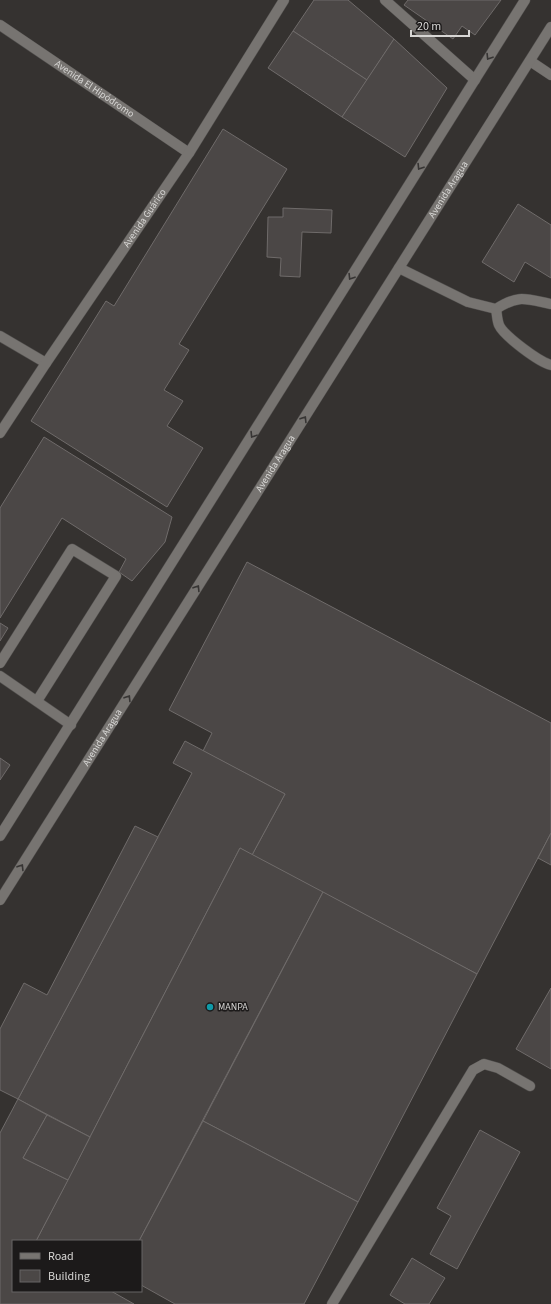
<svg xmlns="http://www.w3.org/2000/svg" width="551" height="1304" viewBox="0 0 551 1304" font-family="'Source Sans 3',sans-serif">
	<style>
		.building { fill: #4b4746; stroke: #6f6b6a }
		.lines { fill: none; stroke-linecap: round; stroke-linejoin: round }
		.minor-casing { stroke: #514f4d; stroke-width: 11 }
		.minor { stroke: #777471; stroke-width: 10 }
		.oneway { stroke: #373534 }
		.culture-dot { fill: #0f9aa8; stroke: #1c1a1a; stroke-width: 1.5 }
		.labels { text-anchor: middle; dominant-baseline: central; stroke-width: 3; stroke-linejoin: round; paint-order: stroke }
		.street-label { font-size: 10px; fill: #d7d6d4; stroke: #1c1a1a }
		.poi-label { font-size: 10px; fill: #d7d6d4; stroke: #1c1a1a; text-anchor: start }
	</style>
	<rect width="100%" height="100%" fill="#353230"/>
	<g class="building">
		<polygon points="314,0 348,0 394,39 367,80 293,31"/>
		<polygon points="408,0 501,0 475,35 462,26 453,39 404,5"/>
		<polygon points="293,31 367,80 342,117 268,68"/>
		<polygon points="394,39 447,88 405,157 342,117"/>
		<polygon points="223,129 287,169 179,344 189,350 164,390 183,401 167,426 203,448 167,507 31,421 106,301 114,306"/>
		<polygon points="518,204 551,225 551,278 525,262 514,282 482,262"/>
		<polygon points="283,208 332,210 331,233 302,232 300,277 280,276 281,258 267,257 268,217 283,217"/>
		<polygon points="44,437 172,517 165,542 132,581 119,572 126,559 62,518 0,618 0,508"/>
		<polygon points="247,562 551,723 551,833 477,974 252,855 285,794 203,751 212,733 169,710"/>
		<polygon points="0,623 8,628 0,641"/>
		<polygon points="185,741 285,794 252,855 240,848 90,1137 18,1099 192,773 173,763"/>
		<polygon points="0,758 10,765 0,780"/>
		<polygon points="135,826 158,837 18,1099 0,1090 0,1029 24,983 47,995"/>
		<polygon points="551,833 551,865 538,858"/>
		<polygon points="240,848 323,892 139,1241 36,1241"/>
		<polygon points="323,892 477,974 358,1202 203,1121"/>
		<polygon points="551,988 551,1069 516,1049"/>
		<polygon points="18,1099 47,1115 23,1158 68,1180 36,1241 13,1241 13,1291 111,1291 134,1304 0,1304 0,1133"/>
		<polygon points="47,1115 90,1137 68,1180 23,1158"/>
		<polygon points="203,1121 358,1202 304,1304 175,1304 141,1285 141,1241 139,1241"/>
		<polygon points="480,1130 520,1152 457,1269 430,1254 451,1216 437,1208"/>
		<polygon points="412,1258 445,1278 429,1304 405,1304 390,1295"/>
	</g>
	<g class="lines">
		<defs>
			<g id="minor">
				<polyline points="385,0 475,80"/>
				<path id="s1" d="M 0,25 L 189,153"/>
				<polyline points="530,61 551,75"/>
				<path d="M 399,268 L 468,302 L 496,309 C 519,294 526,299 551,304"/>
				<path d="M 496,309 C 497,314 497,320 499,325 C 504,336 539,362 551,365"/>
				<polyline points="0,336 46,363"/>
				<path id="s2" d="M 0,433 L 46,363 L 189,153 L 284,0"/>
				<polyline points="0,663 72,549 116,576 37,701"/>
				<polyline points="0,676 71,725"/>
				<polyline points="0,836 525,0"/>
				<path id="s3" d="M 0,900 L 551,27"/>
				<polyline points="332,1304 473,1070 484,1064 498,1068 530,1086"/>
			</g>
		</defs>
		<use href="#minor" class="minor-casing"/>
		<use href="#minor" class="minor"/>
	</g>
	<defs><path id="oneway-chevron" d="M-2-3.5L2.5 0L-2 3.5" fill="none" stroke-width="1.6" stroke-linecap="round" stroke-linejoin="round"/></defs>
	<g class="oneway">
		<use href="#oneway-chevron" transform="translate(489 57) rotate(122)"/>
		<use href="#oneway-chevron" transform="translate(420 167) rotate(122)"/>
		<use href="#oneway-chevron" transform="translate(351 277) rotate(122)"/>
		<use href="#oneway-chevron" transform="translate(304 419) rotate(-58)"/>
		<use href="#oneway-chevron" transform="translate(253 435) rotate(122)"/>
		<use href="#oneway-chevron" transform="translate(197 588) rotate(-58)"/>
		<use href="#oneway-chevron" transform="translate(128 698) rotate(-58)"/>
		<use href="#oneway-chevron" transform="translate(21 867) rotate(-58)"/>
	</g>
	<circle class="culture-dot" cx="210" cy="1007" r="4"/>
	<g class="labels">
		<g class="street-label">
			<text stroke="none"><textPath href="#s1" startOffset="114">Avenida El Hipódromo</textPath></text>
			<text stroke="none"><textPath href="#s3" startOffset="840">Avenida Aragua</textPath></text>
			<text stroke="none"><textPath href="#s2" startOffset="259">Avenida Guárico</textPath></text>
			<text stroke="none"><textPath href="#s3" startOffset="516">Avenida Aragua</textPath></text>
			<text stroke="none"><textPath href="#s3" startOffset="192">Avenida Aragua</textPath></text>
		</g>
		<g class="poi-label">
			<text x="218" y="1007">MANPA</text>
		</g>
	</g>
	<rect x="12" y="1240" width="130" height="52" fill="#1c1a1a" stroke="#676564"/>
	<rect x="20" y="1253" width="20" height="6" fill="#777471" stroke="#676564"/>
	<text x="48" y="1260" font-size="12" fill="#d7d6d4">Road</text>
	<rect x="20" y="1270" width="20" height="12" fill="#4b4746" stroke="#676564"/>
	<text x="48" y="1280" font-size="12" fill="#d7d6d4">Building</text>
	<path d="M411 30v6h58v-6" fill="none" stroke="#d7d6d4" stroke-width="2"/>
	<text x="417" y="30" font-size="12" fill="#d7d6d4" stroke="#1c1a1a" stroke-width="3" paint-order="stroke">20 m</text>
</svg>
